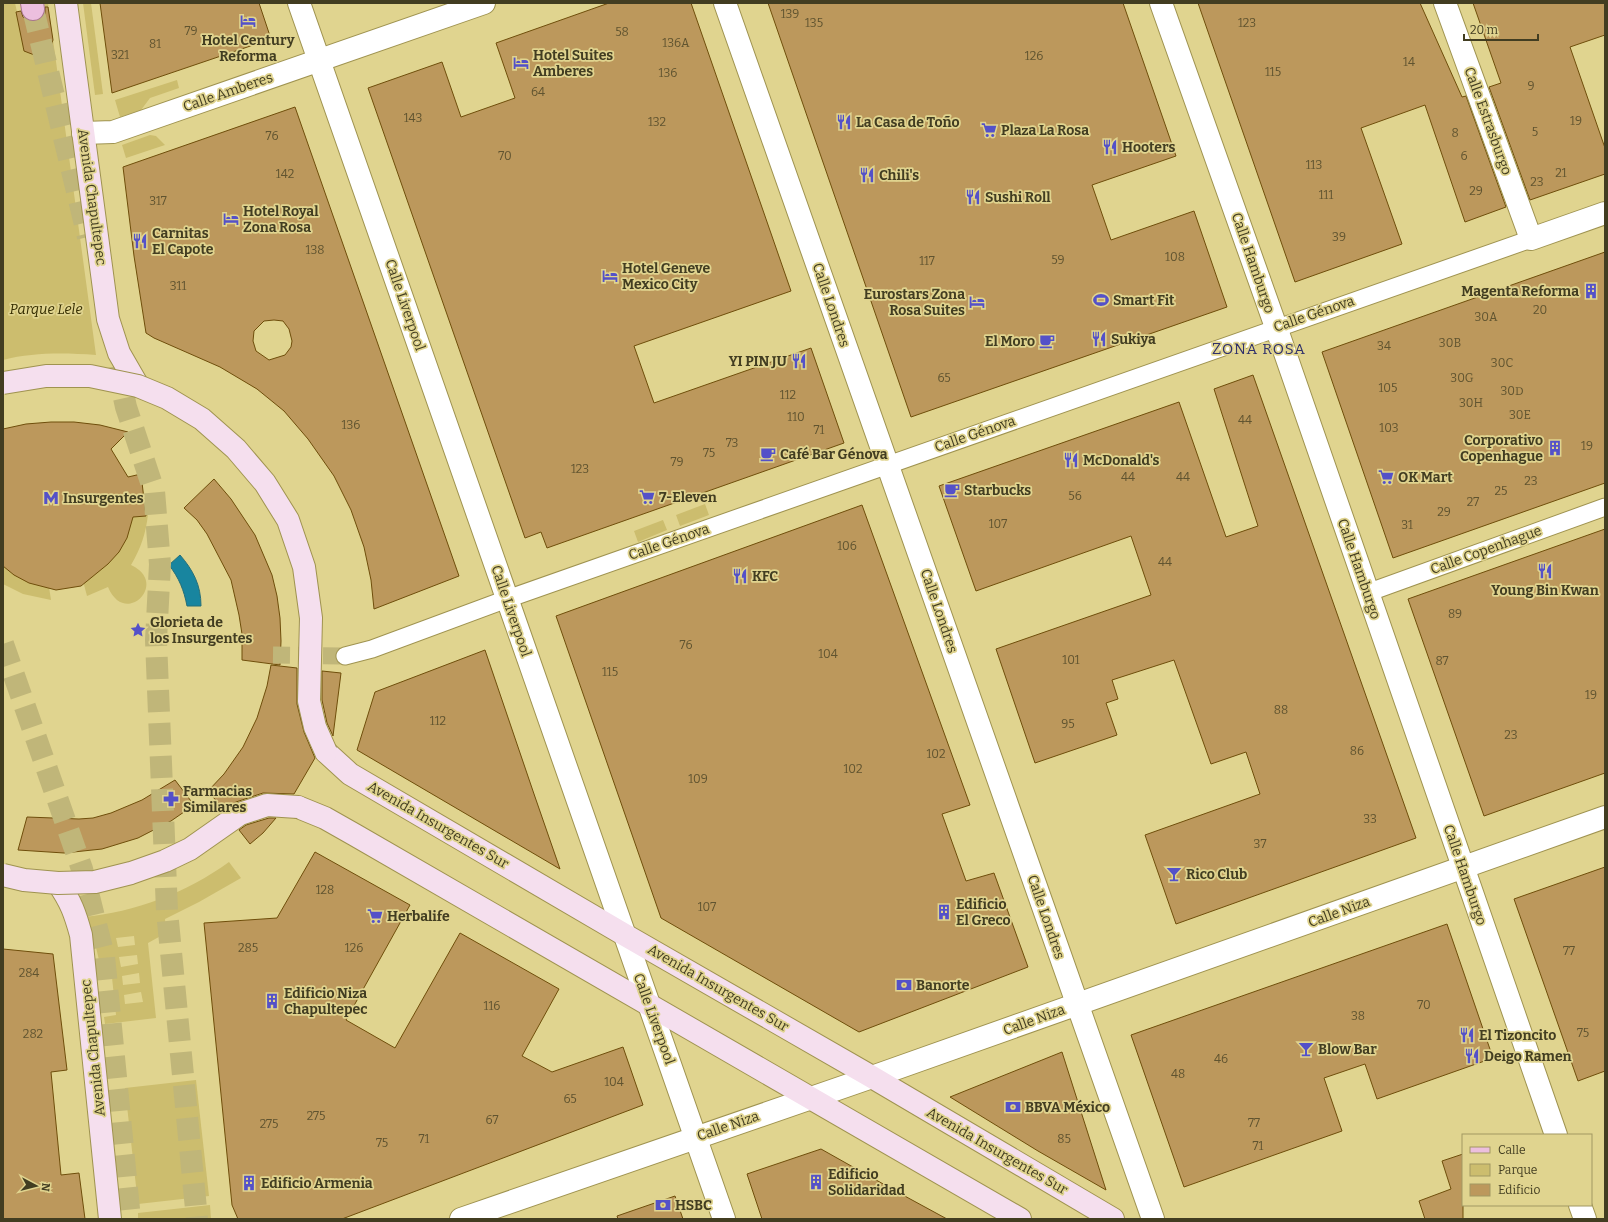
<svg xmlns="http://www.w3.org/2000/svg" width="1608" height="1222" viewBox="0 0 1608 1222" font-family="Bitter,serif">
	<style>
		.green { fill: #ccbd6e; fill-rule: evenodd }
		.water { fill: #18859f; stroke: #256f79 }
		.building { fill: #bc985c; stroke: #6f4e0b; fill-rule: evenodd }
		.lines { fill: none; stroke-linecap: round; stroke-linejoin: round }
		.pedestrian-tunnel { stroke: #c0b679; stroke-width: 17; stroke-dasharray: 17 8; stroke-linecap: butt }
		.primary-tunnel { stroke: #c0b679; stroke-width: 22; stroke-dasharray: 22 11; stroke-linecap: butt }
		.pedestrian-casing { stroke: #9f9350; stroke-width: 19 }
		.minor-casing { stroke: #9f9350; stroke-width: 24 }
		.tertiary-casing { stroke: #9f9350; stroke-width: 24 }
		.secondary-casing { stroke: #9f9350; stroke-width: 24 }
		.primary-casing { stroke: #a8768e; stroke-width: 24 }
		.pedestrian { stroke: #fff; stroke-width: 17 }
		.minor { stroke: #fff; stroke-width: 22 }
		.tertiary { stroke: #fff; stroke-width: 22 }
		.secondary { stroke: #f5dfee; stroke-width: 22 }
		.primary { stroke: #ecbfde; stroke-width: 22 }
		.secondary-bridge-casing { stroke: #9f9350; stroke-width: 24; stroke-linecap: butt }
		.secondary-bridge { stroke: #f5dfee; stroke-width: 22 }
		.labels { text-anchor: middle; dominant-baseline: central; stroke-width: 3.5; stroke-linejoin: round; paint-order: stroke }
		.number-label { font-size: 12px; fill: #605430 }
		.poi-label { font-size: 14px; font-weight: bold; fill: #423d21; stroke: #e0d48f; text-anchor: start }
		.street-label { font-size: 14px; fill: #423d21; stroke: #e0d48f }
		.park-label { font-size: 14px; font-style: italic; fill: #352d01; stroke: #e0d48f }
		.neighbourhood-label { font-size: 15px; letter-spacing: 1px; fill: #2f306b; stroke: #e0d48f }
	</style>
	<rect width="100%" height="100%" fill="#e0d48f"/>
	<g class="green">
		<path d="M 3,3 L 15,3 L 17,12 L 45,7 L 44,3 L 48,3 L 96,355 C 65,353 34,352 3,360 Z"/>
		<polygon points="83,3 91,3 103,94 95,95"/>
		<polygon points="177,80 179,88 150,98 141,110 120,117 115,100"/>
		<polygon points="150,135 156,136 165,145 126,158 122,145"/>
		<polygon points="705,504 709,515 680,526 676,515"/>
		<path d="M 133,511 L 148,514 C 146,533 141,548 131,565 C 170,583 125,628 108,587 L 87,596 L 83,581 C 113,566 128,544 133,511 Z"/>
		<polygon points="663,520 667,530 638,542 634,531"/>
		<path d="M 3,566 C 19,579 30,583 49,587 L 51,600 L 23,594 L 3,584 Z"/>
		<path d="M 229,862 L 241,878 L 199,902 L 165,919 L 166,933 L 148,943 L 156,1018 L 105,1024 L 104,1017 L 116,1015 L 110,959 L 99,960 L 93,935 L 83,917 C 136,912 186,893 229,862 ZM 134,936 L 135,945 L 118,947 L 116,938 ZM 137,955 L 138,964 L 121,967 L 119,957 ZM 139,973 L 140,983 L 123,985 L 122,976 ZM 141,992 L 143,1002 L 125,1004 L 124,995 Z"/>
		<polygon points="196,1080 209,1196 138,1204 125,1088"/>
		<polygon points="210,1205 211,1219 138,1219 138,1213"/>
	</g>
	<path class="water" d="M 180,555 C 193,570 201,585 201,606 L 187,606 C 184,590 179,578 169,565 Z"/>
	<g class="building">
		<polygon points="100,3 259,3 271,39 112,93"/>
		<polygon points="609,3 691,3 791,291 634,346 654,403 811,348 844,443 547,548 541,532 525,538 368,88 442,62 461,117 515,98 496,43"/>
		<polygon points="768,3 1123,3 1176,156 1092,185 1111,240 1194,211 1227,307 911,417"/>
		<polygon points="1198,3 1420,3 1462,97 1466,96 1506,207 1465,222 1425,105 1361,128 1402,244 1295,282"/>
		<polygon points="1473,3 1605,3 1605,35 1570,47 1605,148 1605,174 1530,200 1489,87 1501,83"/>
		<polygon points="45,7 48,7 53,40 49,51 44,55 37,56 24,51 16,12 21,11 23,17 28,21 35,21 41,19 45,14"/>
		<path d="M 295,107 L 459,576 L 374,609 L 371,580 L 364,547 L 351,510 L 334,476 L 308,439 L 284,411 L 257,389 L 220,367 L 154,338 L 146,333 L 134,256 L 123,167 ZM 274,320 L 283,321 L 289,329 L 292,341 L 291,347 L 285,355 L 269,360 L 256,351 L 253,341 L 254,331 L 264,321 Z"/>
		<polygon points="1605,252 1605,483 1393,558 1322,352"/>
		<polygon points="1253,375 1416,838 1176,924 1145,835 1260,794 1246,752 1211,764 1174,660 1112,680 1118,699 1106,703 1117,735 1035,763 996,649 1151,595 1131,536 976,591 939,486 1179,402 1226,537 1258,526 1214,389"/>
		<polygon points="51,422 74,422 100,425 128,432 111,449 128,477 141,474 146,516 133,517 127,538 119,552 108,564 81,586 56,590 29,583 14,575 3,566 3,429 26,424"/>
		<polygon points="214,479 231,499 255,535 272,575 277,596 280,618 281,641 280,665 242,660 242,634 239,615 231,580 207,534 197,520 184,508"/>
		<polygon points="862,505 970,805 942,814 966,881 994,873 1028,967 859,1032 661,918 556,616"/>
		<polygon points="1605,529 1605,773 1484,816 1408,599"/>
		<polygon points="485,650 534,794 560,869 357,750 375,692"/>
		<polygon points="271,665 297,668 297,704 304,732 315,758 294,794 263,793 236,802 224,810 208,791 224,774 243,747 257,718 267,686"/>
		<polygon points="322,671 341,673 333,736 327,723 322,700"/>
		<polygon points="175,780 194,805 171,821 138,838 102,849 64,853 18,850 27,817 79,819 93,818 111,813 142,800"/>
		<polygon points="269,818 276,818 263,833 250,844 239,830 246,825"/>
		<polygon points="315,852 410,905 346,1020 395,1048 460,933 559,989 522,1056 552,1072 623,1047 643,1105 342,1219 238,1219 232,1205 204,923 277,918"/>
		<polygon points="1605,867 1605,1071 1578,1081 1514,899"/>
		<polygon points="1447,924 1493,1058 1377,1099 1365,1064 1324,1078 1342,1131 1184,1187 1131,1035"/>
		<polygon points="3,949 53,954 67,1070 51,1072 61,1175 79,1173 85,1219 3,1219"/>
		<polygon points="1062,1052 1076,1096 1106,1190 1038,1151 950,1097"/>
		<polygon points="821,1149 901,1194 947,1219 762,1219 747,1174"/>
		<polygon points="1463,1154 1463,1219 1425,1219 1419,1201 1451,1189 1442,1161"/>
		<polygon points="675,1196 683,1219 618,1219 617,1216"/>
	</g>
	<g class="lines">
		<polyline class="pedestrian-tunnel" points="273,655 345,656"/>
		<g class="primary-tunnel">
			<polyline points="33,9 88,237"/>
			<polyline points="117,366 126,407 154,491 160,564 156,640 167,911 197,1219"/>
			<polyline points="3,644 82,869 104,956 130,1219"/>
		</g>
		<defs>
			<g id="pedestrian">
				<polyline points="1367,593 1605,507"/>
				<polyline points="345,656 372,649 507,599 1531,239"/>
			</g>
			<g id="minor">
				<polyline points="299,3 724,1219"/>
				<polyline points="725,3 1153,1219"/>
				<polyline points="1161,3 1276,327 1556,1135"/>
				<polyline points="1445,3 1531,239 1605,213"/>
				<polyline points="83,133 113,132 484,3"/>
				<polyline points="1580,1205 1585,1219"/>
			</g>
			<polyline id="tertiary" points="461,1219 872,1077 1605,817"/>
			<g id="secondary">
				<polyline points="66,3 108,319 119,353 138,386"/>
				<polyline points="326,752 350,774 625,935 872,1077 1113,1219"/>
				<polyline points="298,807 325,818 355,835 1020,1219"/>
				<path d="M 58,883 C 71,902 75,913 81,935 L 110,1219"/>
			</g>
			<polyline id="primary" points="32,3 33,9"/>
		</defs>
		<use href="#pedestrian" class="pedestrian-casing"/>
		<use href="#minor" class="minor-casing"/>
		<use href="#tertiary" class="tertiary-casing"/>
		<use href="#secondary" class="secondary-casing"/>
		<use href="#primary" class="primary-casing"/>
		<use href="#pedestrian" class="pedestrian"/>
		<use href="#minor" class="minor"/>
		<use href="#tertiary" class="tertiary"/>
		<use href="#secondary" class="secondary"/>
		<use href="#primary" class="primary"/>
		<defs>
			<g id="secondary-bridge">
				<polyline points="3,383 46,376 90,376 138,386 167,398 202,419 236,449 265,483 288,520 304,567 311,618 309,701 315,727 326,752"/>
				<polyline points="3,875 24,880 58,883 95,882 131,873 165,861 190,849 240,814 267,805 298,807"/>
			</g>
		</defs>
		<use href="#secondary-bridge" class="secondary-bridge-casing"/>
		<use href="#secondary-bridge" class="secondary-bridge"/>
	</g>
	<defs>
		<symbol id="hotel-bare" viewBox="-9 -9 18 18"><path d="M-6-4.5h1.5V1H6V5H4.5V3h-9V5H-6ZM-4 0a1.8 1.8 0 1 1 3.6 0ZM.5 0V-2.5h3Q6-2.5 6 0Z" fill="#5451c8" stroke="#e0d48f" stroke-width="2.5" paint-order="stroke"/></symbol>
		<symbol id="restaurant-bare" viewBox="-9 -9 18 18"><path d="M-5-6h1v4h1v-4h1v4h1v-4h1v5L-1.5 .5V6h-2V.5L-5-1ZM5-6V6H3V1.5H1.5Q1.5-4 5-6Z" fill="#5451c8" stroke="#e0d48f" stroke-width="2.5" paint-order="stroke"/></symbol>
		<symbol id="supermarket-bare" viewBox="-9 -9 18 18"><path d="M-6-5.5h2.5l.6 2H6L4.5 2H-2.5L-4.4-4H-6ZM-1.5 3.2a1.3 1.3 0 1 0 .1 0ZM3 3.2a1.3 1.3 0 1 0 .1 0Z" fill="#5451c8" stroke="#e0d48f" stroke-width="2.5" paint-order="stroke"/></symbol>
		<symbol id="building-bare" viewBox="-9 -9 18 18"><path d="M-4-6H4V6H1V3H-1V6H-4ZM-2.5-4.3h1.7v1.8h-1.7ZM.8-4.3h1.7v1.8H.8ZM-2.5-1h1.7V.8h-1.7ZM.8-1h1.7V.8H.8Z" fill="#5451c8" stroke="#e0d48f" stroke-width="2.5" paint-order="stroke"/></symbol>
		<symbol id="stadium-bare" viewBox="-9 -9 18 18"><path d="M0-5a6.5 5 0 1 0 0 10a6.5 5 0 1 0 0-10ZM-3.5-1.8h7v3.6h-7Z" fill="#5451c8" stroke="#e0d48f" stroke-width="2.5" paint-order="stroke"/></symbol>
		<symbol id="cafe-bare" viewBox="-9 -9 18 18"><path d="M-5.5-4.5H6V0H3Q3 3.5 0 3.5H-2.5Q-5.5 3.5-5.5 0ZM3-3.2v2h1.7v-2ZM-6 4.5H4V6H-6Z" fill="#5451c8" stroke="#e0d48f" stroke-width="2.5" paint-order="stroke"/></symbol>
		<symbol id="metro-bare" viewBox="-9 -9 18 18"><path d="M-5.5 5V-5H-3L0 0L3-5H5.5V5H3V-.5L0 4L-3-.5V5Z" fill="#5451c8" stroke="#e0d48f" stroke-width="2.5" paint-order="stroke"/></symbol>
		<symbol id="sight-bare" viewBox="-9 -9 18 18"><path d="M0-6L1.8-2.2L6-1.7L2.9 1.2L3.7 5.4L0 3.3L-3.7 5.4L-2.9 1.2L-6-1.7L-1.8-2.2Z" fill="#5451c8" stroke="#e0d48f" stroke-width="2.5" paint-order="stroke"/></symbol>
		<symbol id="pharmacy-bare" viewBox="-9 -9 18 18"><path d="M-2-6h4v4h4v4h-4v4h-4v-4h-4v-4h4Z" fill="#5451c8" stroke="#e0d48f" stroke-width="2.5" paint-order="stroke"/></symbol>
		<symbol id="bar-bare" viewBox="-9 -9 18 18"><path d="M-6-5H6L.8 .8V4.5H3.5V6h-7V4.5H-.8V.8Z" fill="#5451c8" stroke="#e0d48f" stroke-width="2.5" paint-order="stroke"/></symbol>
		<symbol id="bank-bare" viewBox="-9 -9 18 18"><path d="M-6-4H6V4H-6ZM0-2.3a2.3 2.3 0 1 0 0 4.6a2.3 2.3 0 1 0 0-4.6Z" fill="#5451c8" stroke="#e0d48f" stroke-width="2.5" paint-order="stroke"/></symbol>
	</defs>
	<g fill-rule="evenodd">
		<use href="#hotel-bare" x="237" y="10" width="22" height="22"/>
		<use href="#hotel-bare" x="510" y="52" width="22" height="22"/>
		<use href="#restaurant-bare" x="833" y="111" width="22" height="22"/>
		<use href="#supermarket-bare" x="978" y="119" width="22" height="22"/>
		<use href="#restaurant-bare" x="1099" y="136" width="22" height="22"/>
		<use href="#restaurant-bare" x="856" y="164" width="22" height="22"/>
		<use href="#restaurant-bare" x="962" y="186" width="22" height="22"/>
		<use href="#hotel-bare" x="220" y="208" width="22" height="22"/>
		<use href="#restaurant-bare" x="129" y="230" width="22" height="22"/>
		<use href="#hotel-bare" x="599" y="265" width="22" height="22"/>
		<use href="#building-bare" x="1580" y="280" width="22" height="22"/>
		<use href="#stadium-bare" x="1090" y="289" width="22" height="22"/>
		<use href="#hotel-bare" x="966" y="291" width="22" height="22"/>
		<use href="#restaurant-bare" x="1088" y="328" width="22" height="22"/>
		<use href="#cafe-bare" x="1036" y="330" width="22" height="22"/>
		<use href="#restaurant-bare" x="788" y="350" width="22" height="22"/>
		<use href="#building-bare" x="1544" y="437" width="22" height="22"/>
		<use href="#cafe-bare" x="757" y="443" width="22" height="22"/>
		<use href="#restaurant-bare" x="1060" y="449" width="22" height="22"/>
		<use href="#supermarket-bare" x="1375" y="466" width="22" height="22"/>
		<use href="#cafe-bare" x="941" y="479" width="22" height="22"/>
		<use href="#supermarket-bare" x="636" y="486" width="22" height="22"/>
		<use href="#metro-bare" x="40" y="487" width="22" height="22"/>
		<use href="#restaurant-bare" x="1534" y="560" width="22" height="22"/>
		<use href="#restaurant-bare" x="729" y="565" width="22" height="22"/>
		<use href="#sight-bare" x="127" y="619" width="22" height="22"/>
		<use href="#pharmacy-bare" x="160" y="788" width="22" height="22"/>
		<use href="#bar-bare" x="1163" y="863" width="22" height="22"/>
		<use href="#building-bare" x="933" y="901" width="22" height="22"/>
		<use href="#supermarket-bare" x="364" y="905" width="22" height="22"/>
		<use href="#bank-bare" x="893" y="974" width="22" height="22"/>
		<use href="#building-bare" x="261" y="990" width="22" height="22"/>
		<use href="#restaurant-bare" x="1456" y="1024" width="22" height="22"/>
		<use href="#bar-bare" x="1295" y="1038" width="22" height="22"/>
		<use href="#restaurant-bare" x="1461" y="1045" width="22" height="22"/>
		<use href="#bank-bare" x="1002" y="1096" width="22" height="22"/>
		<use href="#building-bare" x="805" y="1171" width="22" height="22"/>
		<use href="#building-bare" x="238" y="1172" width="22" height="22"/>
		<use href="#bank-bare" x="652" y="1194" width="22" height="22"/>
	</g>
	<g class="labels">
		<g class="number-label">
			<text x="790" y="14">139</text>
			<text x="814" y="23">135</text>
			<text x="1247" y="23">123</text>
			<text x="191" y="31">79</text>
			<text x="622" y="32">58</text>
			<text x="676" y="43">136A</text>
			<text x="155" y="44">81</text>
			<text x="120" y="55">321</text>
			<text x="1034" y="56">126</text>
			<text x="1409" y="62">14</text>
			<text x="1273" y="72">115</text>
			<text x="668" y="73">136</text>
			<text x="1531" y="86">9</text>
			<text x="538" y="92">64</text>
			<text x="413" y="118">143</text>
			<text x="1576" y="121">19</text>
			<text x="657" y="122">132</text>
			<text x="1535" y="132">5</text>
			<text x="1455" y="133">8</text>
			<text x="272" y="136">76</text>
			<text x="505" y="156">70</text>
			<text x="1464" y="156">6</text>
			<text x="1314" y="165">113</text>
			<text x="1561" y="173">21</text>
			<text x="285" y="174">142</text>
			<text x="1537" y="182">23</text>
			<text x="1476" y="191">29</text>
			<text x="1326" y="195">111</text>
			<text x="158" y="201">317</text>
			<text x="1339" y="237">39</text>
			<text x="315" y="250">138</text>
			<text x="1175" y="257">108</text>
			<text x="1058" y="260">59</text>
			<text x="927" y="261">117</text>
			<text x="178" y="286">311</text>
			<text x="1540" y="310">20</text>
			<text x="1486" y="317">30A</text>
			<text x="1450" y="343">30B</text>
			<text x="1384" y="346">34</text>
			<text x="1502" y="363">30C</text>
			<text x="944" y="378">65</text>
			<text x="1462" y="378">30G</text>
			<text x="1388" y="388">105</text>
			<text x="1512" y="391">30D</text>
			<text x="788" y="395">112</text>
			<text x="1471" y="403">30H</text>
			<text x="1520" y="415">30E</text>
			<text x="796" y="417">110</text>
			<text x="1245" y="420">44</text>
			<text x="351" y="425">136</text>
			<text x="1389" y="428">103</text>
			<text x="819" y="430">71</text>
			<text x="732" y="443">73</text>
			<text x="1587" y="446">19</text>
			<text x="709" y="453">75</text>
			<text x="677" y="462">79</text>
			<text x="580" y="469">123</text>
			<text x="1128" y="477">44</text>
			<text x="1183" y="477">44</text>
			<text x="1531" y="481">23</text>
			<text x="1501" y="491">25</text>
			<text x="1075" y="496">56</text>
			<text x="1473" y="502">27</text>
			<text x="1444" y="512">29</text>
			<text x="998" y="524">107</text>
			<text x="1407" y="525">31</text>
			<text x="847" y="546">106</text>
			<text x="1165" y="562">44</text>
			<text x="1455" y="614">89</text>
			<text x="686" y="645">76</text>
			<text x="828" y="654">104</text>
			<text x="1071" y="660">101</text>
			<text x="1442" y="661">87</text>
			<text x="610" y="672">115</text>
			<text x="1591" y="695">19</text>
			<text x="1281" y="710">88</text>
			<text x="438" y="721">112</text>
			<text x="1068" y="724">95</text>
			<text x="1511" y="735">23</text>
			<text x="1357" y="751">86</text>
			<text x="936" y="754">102</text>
			<text x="853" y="769">102</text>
			<text x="698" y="779">109</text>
			<text x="1370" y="819">33</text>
			<text x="1260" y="844">37</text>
			<text x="325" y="890">128</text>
			<text x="707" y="907">107</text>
			<text x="248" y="948">285</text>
			<text x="354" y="948">126</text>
			<text x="1569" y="951">77</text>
			<text x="29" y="973">284</text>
			<text x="1424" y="1005">70</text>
			<text x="492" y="1006">116</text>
			<text x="1358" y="1016">38</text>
			<text x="1583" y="1033">75</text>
			<text x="33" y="1034">282</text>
			<text x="1221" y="1059">46</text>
			<text x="1178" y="1074">48</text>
			<text x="614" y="1082">104</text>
			<text x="570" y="1099">65</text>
			<text x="316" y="1116">275</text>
			<text x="492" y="1120">67</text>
			<text x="1254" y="1123">77</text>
			<text x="269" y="1124">275</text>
			<text x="424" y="1139">71</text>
			<text x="1064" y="1139">85</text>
			<text x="382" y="1143">75</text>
			<text x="1258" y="1146">71</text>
		</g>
		<g class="poi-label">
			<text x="248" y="40" text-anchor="middle">Hotel Century<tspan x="248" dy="16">Reforma</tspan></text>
			<text x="533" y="55">Hotel Suites<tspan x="533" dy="16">Amberes</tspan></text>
			<text x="856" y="122">La Casa de Toño</text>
			<text x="1001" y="130">Plaza La Rosa</text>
			<text x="1122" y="147">Hooters</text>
			<text x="879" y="175">Chili's</text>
			<text x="985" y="197">Sushi Roll</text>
			<text x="243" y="211">Hotel Royal<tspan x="243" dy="16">Zona Rosa</tspan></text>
			<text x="152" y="233">Carnitas<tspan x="152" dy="16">El Capote</tspan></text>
			<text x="622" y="268">Hotel Geneve<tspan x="622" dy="16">Mexico City</tspan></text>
			<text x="1579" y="291" text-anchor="end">Magenta Reforma</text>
			<text x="965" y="294" text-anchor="end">Eurostars Zona<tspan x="965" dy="16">Rosa Suites</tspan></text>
			<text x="1113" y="300">Smart Fit</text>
			<text x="1111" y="339">Sukiya</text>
			<text x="1035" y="341" text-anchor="end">El Moro</text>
			<text x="787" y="361" text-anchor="end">YI PIN JU</text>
			<text x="1543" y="440" text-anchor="end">Corporativo<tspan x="1543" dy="16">Copenhague</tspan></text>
			<text x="780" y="454">Café Bar Génova</text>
			<text x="1083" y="460">McDonald's</text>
			<text x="1398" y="477">OK Mart</text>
			<text x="964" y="490">Starbucks</text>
			<text x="659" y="497">7-Eleven</text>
			<text x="63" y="498">Insurgentes</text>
			<text x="752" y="576">KFC</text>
			<text x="1545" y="590" text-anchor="middle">Young Bin Kwan</text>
			<text x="150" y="622">Glorieta de<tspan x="150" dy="16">los Insurgentes</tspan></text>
			<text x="183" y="791">Farmacias<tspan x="183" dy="16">Similares</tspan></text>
			<text x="1186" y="874">Rico Club</text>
			<text x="956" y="904">Edificio<tspan x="956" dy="16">El Greco</tspan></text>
			<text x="387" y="916">Herbalife</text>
			<text x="916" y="985">Banorte</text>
			<text x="284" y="993">Edificio Niza<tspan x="284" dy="16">Chapultepec</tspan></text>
			<text x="1479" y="1035">El Tizoncito</text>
			<text x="1318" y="1049">Blow Bar</text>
			<text x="1484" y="1056">Deigo Ramen</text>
			<text x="1025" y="1107">BBVA México</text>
			<text x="828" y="1174">Edificio<tspan x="828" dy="16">Solidaridad</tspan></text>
			<text x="261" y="1183">Edificio Armenia</text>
			<text x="675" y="1205">HSBC</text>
		</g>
		<g class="street-label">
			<text transform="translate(228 92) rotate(-19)">Calle Amberes</text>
			<text transform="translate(1488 121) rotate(70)">Calle Estrasburgo</text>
			<text transform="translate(92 197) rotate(82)">Avenida Chapultepec</text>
			<text transform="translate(1253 263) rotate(71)">Calle Hamburgo</text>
			<text transform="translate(405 305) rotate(71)">Calle Liverpool</text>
			<text transform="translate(831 305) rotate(71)">Calle Londres</text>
			<text transform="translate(1314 314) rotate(-19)">Calle Génova</text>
			<text transform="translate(975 434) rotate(-19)">Calle Génova</text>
			<text transform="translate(669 542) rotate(-19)">Calle Génova</text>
			<text transform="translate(1486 550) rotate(-20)">Calle Copenhague</text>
			<text transform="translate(1359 569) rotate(71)">Calle Hamburgo</text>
			<text transform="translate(511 611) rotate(71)">Calle Liverpool</text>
			<text transform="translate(939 611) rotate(71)">Calle Londres</text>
			<text transform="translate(438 825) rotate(30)">Avenida Insurgentes Sur</text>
			<text transform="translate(1465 875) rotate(71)">Calle Hamburgo</text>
			<text transform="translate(1339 912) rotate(-20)">Calle Niza</text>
			<text transform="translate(1046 917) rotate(71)">Calle Londres</text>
			<text transform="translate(718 988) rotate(30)">Avenida Insurgentes Sur</text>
			<text transform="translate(654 1019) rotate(70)">Calle Liverpool</text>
			<text transform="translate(1034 1020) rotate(-20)">Calle Niza</text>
			<text transform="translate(93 1048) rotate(-96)">Avenida Chapultepec</text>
			<text transform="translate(728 1126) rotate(-19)">Calle Niza</text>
			<text transform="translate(997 1151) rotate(30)">Avenida Insurgentes Sur</text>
		</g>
		<g class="park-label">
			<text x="46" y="309">Parque Lele</text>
		</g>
		<g class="neighbourhood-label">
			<text x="1259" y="349">ZONA ROSA</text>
		</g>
	</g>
	<rect width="1608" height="1222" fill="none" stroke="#423d21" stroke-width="8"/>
	<rect x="1462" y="1134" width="130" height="72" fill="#e0d48f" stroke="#a19863"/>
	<rect x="1470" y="1147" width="20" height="6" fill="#ecbfde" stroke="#a19863"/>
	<text x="1498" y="1154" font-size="12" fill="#423d21">Calle</text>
	<rect x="1470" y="1164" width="20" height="12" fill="#ccbd6e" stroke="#a19863"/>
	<text x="1498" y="1174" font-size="12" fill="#423d21">Parque</text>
	<rect x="1470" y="1184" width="20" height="12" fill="#bc985c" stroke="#a19863"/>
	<text x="1498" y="1194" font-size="12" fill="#423d21">Edificio</text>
	<g transform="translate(36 1186) rotate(97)" stroke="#e0d48f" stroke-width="3" paint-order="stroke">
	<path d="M0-3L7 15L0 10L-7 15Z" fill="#423d21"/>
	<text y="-6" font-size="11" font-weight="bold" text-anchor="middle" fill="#423d21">N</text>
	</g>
	<path d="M1464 34v6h74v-6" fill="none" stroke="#423d21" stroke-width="2"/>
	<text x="1470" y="34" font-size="12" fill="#423d21" stroke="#e0d48f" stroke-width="3" paint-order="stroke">20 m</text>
</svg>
